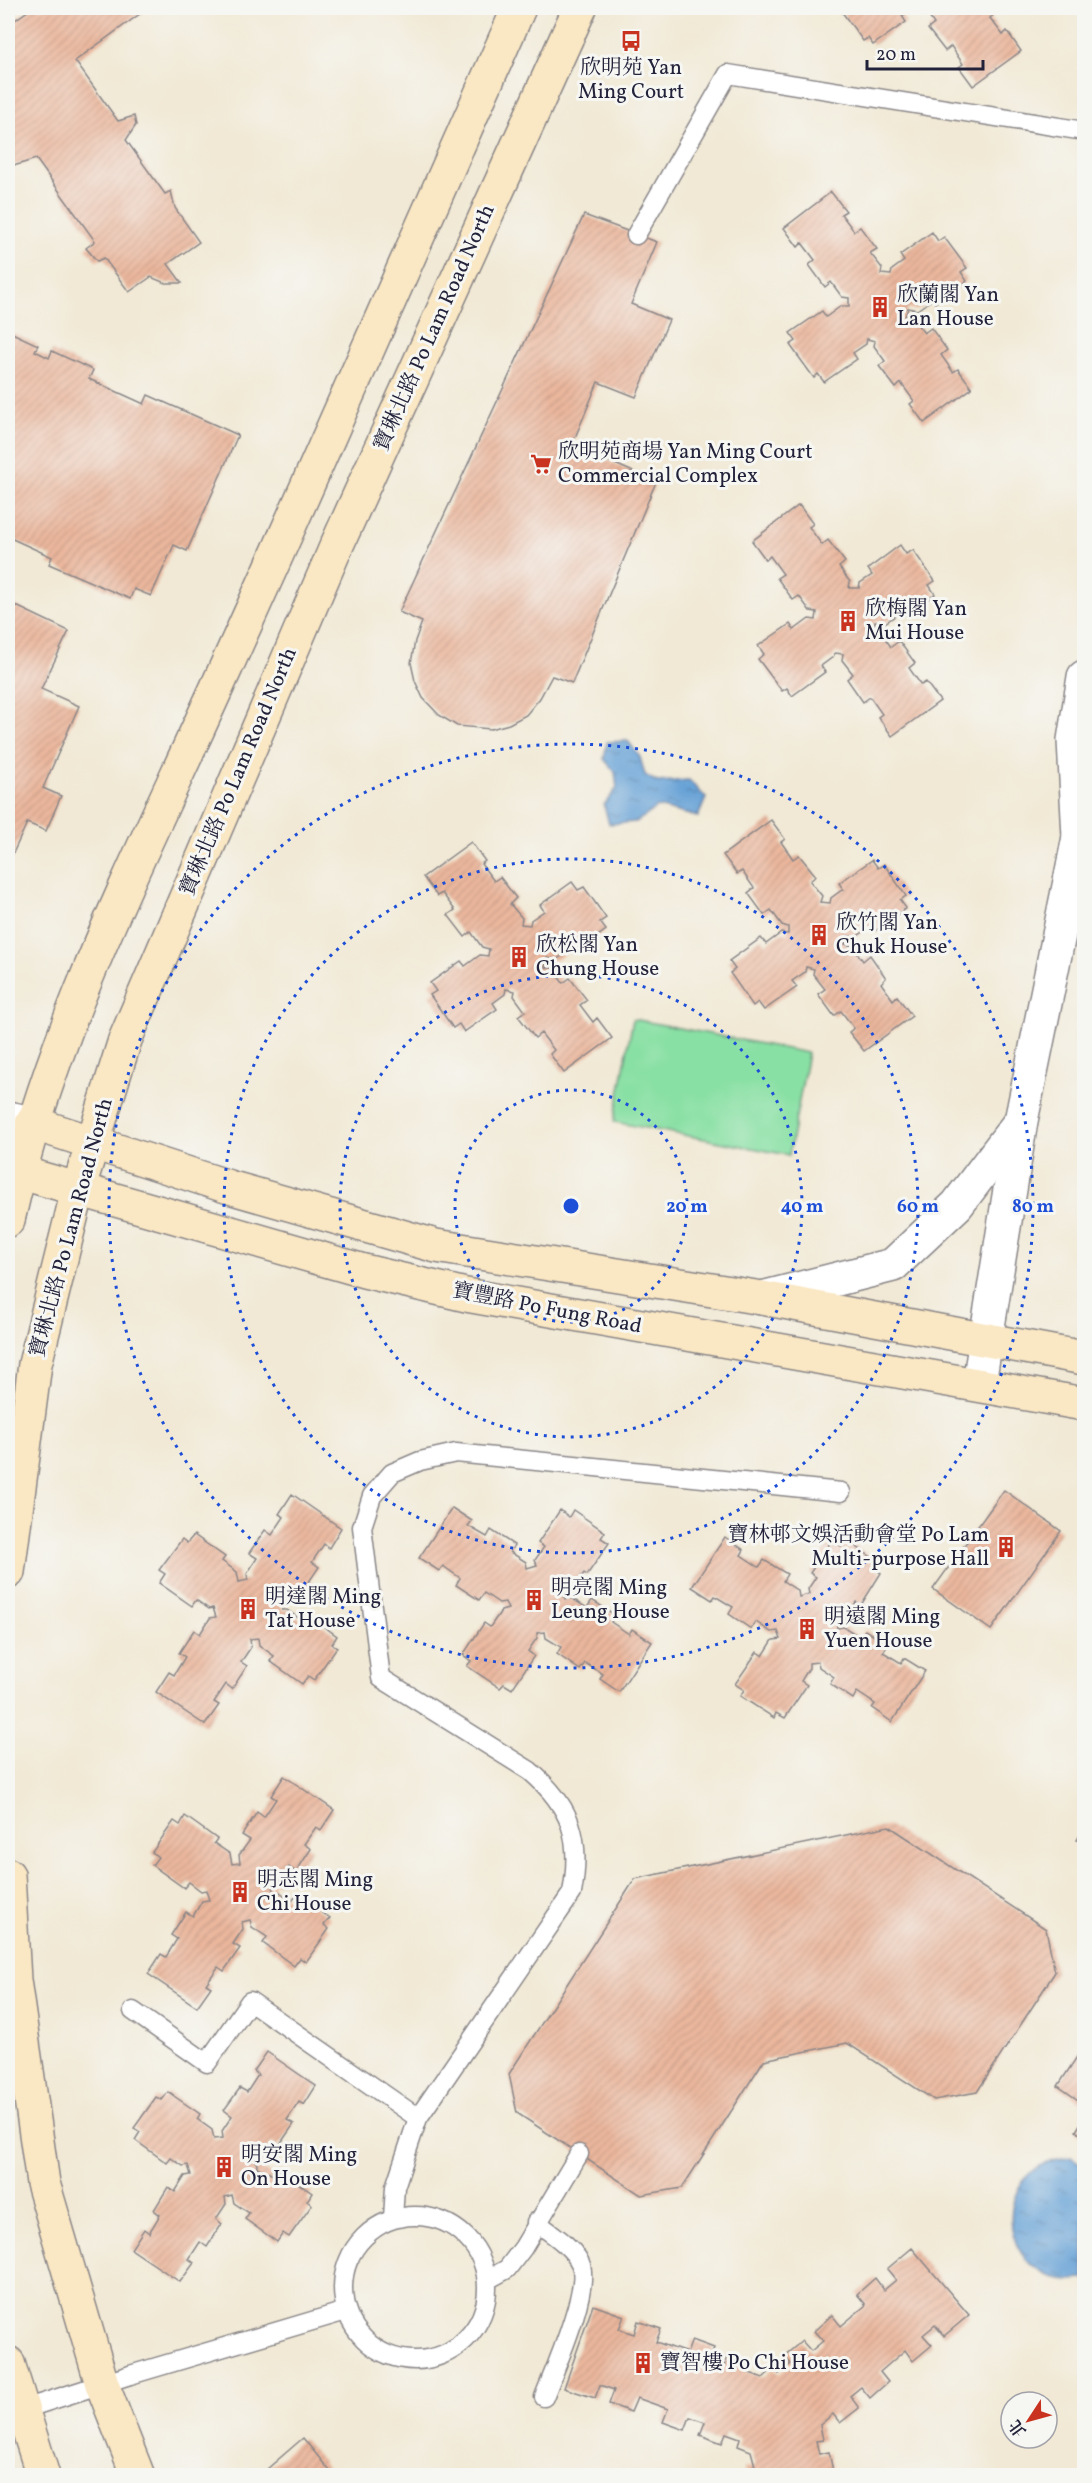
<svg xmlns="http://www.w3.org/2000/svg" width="1092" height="2483" viewBox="0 0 1092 2483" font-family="Vollkorn,'Noto Serif TC',serif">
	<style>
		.pitch { fill: #89e0a4; stroke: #568170; stroke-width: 1.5 }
		.water { fill: url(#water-ripples); stroke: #446288; stroke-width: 1.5 }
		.building { fill: url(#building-hatch) }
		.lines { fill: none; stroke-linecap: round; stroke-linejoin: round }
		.lane-casing { stroke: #8a8688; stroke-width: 21 }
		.street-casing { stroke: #8a8688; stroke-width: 36 }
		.secondary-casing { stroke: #8a8688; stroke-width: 36 }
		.lane { stroke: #fff; stroke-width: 18 }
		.street { stroke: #fff; stroke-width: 33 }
		.secondary { stroke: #fae7c3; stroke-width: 33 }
		.ring { fill: none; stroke: #1d4ed8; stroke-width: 3; stroke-dasharray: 3 6 }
		.labels { text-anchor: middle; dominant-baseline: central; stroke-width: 6; stroke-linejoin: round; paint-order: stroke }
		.poi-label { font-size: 21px; fill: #22223b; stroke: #f6f6f2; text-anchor: start }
		.street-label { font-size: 21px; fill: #22223b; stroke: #f6f6f2 }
		.centre { fill: #1d4ed8; stroke: #f6f6f2; stroke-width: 3 }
		.ring-label { font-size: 18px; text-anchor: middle; font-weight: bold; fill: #1d4ed8; stroke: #f6f6f2; stroke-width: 6; stroke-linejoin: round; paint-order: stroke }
	</style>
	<defs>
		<pattern id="water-ripples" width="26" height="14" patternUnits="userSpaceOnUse" patternTransform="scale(1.5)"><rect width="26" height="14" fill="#66a1d6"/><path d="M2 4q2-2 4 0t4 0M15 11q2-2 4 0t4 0" fill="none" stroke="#5483af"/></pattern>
		<pattern id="building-hatch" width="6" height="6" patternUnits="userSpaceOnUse" patternTransform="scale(1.5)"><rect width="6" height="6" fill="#ebb79d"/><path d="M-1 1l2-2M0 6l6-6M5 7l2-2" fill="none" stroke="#c99d88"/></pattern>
	</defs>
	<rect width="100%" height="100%" fill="#f6f6f2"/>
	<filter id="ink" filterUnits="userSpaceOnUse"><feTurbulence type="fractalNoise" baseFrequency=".0167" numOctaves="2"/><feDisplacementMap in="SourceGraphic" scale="12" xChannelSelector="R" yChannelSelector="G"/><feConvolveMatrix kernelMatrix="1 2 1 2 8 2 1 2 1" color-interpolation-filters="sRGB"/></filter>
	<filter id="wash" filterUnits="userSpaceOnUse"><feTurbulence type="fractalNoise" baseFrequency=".008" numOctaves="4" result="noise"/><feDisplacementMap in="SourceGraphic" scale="24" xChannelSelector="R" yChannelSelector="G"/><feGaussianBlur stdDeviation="1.35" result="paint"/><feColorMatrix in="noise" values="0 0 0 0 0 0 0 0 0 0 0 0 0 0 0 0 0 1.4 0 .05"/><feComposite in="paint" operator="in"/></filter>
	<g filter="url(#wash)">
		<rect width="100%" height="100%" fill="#f1e9d5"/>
		<polygon class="pitch" points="633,1019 808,1053 789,1155 614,1122"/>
		<g class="water">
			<polygon points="628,741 640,757 645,775 657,782 689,780 706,798 698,817 658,807 636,822 609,824 604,805 617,788 615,772 604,759 607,742"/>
			<path d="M 1071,2157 L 1084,2166 L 1084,2279 C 1077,2279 1068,2281 1061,2279 C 1012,2271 995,2209 1029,2174 C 1040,2163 1056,2160 1071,2157 Z"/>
		</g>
		<g id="blocks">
			<g class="building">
				<polygon points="32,8 148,8 75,61 118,121 134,116 136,125 126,140 165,194 171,191 175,208 199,242 168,264 182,283 165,283 151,277 129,292 104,258 97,261 86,248 95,241 36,159 17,165 8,163 8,25"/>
				<polygon points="839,8 913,8 902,16 906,22 873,45 868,38 863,41"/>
				<polygon points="923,8 992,8 996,13 990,18 1003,35 1007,31 1021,51 973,86 959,67 963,64 951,46 945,51 928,29 934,24"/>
				<polygon points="831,192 846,211 841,214 854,231 860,227 877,249 870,253 882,268 881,274 891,275 892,270 904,261 900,255 932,232 938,241 944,237 967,268 961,272 967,281 935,303 933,299 917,310 908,308 905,317 912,318 924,333 931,328 947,350 941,355 953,372 958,369 972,388 924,423 910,404 914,401 901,383 896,388 879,366 885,361 874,346 875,341 867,339 866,344 853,353 857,359 824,382 818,374 814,378 790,345 796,341 790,333 822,311 826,317 841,306 849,306 849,298 842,297 831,282 825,287 809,265 815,260 802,243 798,247 784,228"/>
				<polygon points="584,215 657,242 631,304 669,320 636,397 598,382 572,445 656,482 572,683 552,676 540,698 526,715 509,724 491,729 457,726 439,715 423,698 415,681 411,663 415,641 422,622 399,612"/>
				<polygon points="8,331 38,345 35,351 49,358 52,351 93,370 89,379 144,404 148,395 238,435 187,551 174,545 151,596 134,589 130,599 49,564 52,557 8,537"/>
				<polygon points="799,505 813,524 809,527 822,545 828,540 845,562 839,567 850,582 849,588 859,588 860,583 872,575 868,569 900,545 906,554 913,550 935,581 929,585 935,594 903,616 901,612 885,623 875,621 874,630 880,631 891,647 899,641 915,663 909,668 921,685 926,682 940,701 892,736 878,717 882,714 870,697 863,702 847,679 853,674 842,660 843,654 835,653 833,657 821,666 825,672 792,696 787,688 782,691 758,659 764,654 758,646 790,624 794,630 809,619 816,620 817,612 810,611 799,596 793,600 777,578 783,574 770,556 766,560 752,541"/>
				<polygon points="8,602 69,631 41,689 79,706 43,788 61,796 46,831 27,823 9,862"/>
				<polygon points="771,820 785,839 781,842 793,859 799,855 816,876 810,881 822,896 820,902 830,903 831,898 843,889 839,883 872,860 878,868 884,864 906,896 900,900 906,908 875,931 872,926 856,937 847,936 845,944 852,946 863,961 870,955 886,978 881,983 893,1000 897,996 912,1016 864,1051 849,1032 854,1028 841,1011 834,1016 818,994 825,989 813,974 814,969 806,967 805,972 792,981 797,987 764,1010 758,1002 753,1006 730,973 735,969 729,961 761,938 766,944 781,933 788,934 788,927 782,925 771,910 764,915 748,893 754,888 742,871 737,874 723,855"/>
				<polygon points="471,842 485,861 481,864 494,881 500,877 516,898 510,904 522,918 521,924 530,925 531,920 544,911 540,905 572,882 578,890 584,887 606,918 600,922 606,930 575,953 572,949 556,960 547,958 545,967 552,968 563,983 570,978 587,1000 580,1005 593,1022 597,1018 612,1038 564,1073 550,1054 554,1050 541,1033 535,1038 518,1016 525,1011 514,996 515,991 506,989 505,994 493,1003 497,1009 464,1032 459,1024 453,1028 430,995 436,991 430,983 461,961 465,966 480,955 488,956 489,949 482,947 471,932 465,937 448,915 455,910 442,893 437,896 423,877"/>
				<polygon points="1004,1490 1061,1531 991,1630 933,1589"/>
				<polygon points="292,1494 341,1528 329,1548 324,1544 312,1562 319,1567 304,1589 296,1585 286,1600 281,1601 282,1610 287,1610 300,1619 304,1612 337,1636 332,1644 337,1647 314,1680 308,1676 302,1684 270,1661 274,1656 259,1645 258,1638 250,1639 251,1647 241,1662 247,1666 232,1689 226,1684 214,1702 219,1705 205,1725 156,1692 169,1672 174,1675 185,1657 179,1653 194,1630 200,1634 210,1618 216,1617 213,1608 209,1609 196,1600 192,1606 159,1583 165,1574 159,1570 182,1539 187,1543 194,1535 225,1557 222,1561 237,1572 239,1582 248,1580 247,1574 257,1558 249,1553 265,1530 272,1535 284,1517 279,1514"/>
				<polygon points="452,1508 472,1521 468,1526 487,1537 491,1530 514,1545 510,1552 526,1562 527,1568 537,1565 535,1560 544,1547 538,1543 560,1510 569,1517 573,1510 605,1532 601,1538 609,1543 587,1575 584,1573 573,1588 563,1590 565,1599 571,1598 587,1608 592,1600 615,1615 611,1622 629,1634 632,1629 652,1642 619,1692 600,1679 603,1674 585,1663 580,1670 557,1654 561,1647 546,1638 545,1632 537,1633 537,1638 528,1651 534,1656 512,1689 504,1684 500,1688 467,1666 471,1661 463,1655 484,1623 490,1627 501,1611 508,1609 505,1602 499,1603 484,1593 479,1600 456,1585 460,1578 443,1566 439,1571 419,1558"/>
				<polygon points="725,1537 744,1550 741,1555 759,1567 764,1560 787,1574 783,1581 798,1591 799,1597 809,1594 808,1589 816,1577 810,1573 832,1540 841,1546 845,1539 877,1561 873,1567 881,1573 861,1605 856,1602 846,1618 836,1619 837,1628 844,1627 860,1637 865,1630 888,1645 883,1652 901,1663 904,1658 925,1671 892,1722 872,1708 875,1704 857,1692 853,1699 830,1684 834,1677 819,1667 818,1662 809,1663 809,1668 801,1681 807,1685 785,1718 776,1713 774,1718 740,1696 744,1690 735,1684 757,1652 763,1656 773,1640 781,1639 778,1631 771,1632 756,1622 751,1629 729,1614 733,1607 715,1596 712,1600 692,1587"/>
				<polygon points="284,1776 334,1810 321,1830 316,1827 304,1844 311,1849 296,1872 289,1867 279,1883 273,1883 274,1892 280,1892 292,1901 297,1895 330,1918 324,1925 329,1929 306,1962 300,1958 294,1966 263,1943 267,1937 252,1927 250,1920 242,1922 243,1929 233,1944 240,1948 224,1971 218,1967 206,1984 211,1987 197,2007 148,1974 161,1954 166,1957 177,1939 171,1935 186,1912 193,1916 202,1901 209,1900 206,1890 201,1891 189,1882 184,1888 152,1865 158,1857 152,1852 174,1821 180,1825 185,1816 217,1839 214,1843 230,1854 232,1864 240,1863 239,1855 250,1840 242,1835 257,1812 264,1817 276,1799 271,1796"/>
				<polygon points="889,1826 1046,1929 1055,1972 977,2092 934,2100 847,2043 764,2060 682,2188 641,2195 517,2113 509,2074 635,1879"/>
				<polygon points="1084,1828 1084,1845 1077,1840"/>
				<polygon points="1084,2046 1084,2104 1058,2086"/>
				<polygon points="267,2052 316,2086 304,2105 299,2102 287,2120 294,2124 278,2147 271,2143 261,2158 256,2159 257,2167 275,2176 279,2170 312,2193 307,2201 312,2205 289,2237 283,2233 277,2242 245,2219 249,2213 234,2203 232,2195 225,2197 226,2204 216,2219 222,2224 207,2247 200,2242 189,2259 194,2263 180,2282 131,2249 144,2229 149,2233 160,2215 154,2210 168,2187 175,2192 185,2176 191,2175 188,2165 183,2166 171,2158 167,2163 135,2140 140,2132 134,2128 156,2097 162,2100 168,2092 200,2114 197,2119 212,2130 214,2139 223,2138 222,2131 232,2116 224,2110 240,2088 247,2092 258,2075 254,2071"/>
				<polygon points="1084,2118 1084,2137 1076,2131"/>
				<polygon points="912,2248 969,2315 944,2336 935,2325 923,2335 932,2345 913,2361 905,2350 880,2372 888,2382 870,2398 861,2387 850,2396 859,2408 840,2423 833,2414 820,2425 823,2440 816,2441 819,2454 829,2452 834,2476 745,2476 744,2468 755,2466 751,2451 738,2446 740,2438 726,2433 722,2443 700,2435 705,2422 690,2417 685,2430 663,2422 668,2409 637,2398 631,2412 609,2404 614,2390 600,2385 595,2398 564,2388 593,2305 624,2316 619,2329 634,2334 638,2321 661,2329 656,2342 687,2353 692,2340 714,2348 709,2361 724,2366 728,2354 751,2361 747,2372 763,2378 774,2368 779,2374 791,2364 784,2356 802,2341 811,2351 823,2341 814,2331 832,2315 841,2326 866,2305 857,2294 875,2278 884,2290 896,2280 887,2269"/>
				<polygon points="303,2438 334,2476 259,2476"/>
			</g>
		</g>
	</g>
	<g filter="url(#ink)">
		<use href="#blocks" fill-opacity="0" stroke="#8a8688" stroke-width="1.5"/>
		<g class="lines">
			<defs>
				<g id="lane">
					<polyline points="636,235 728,74 1084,131"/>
					<polyline points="133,2011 207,2063 250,2001 418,2118"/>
					<circle cx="415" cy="2288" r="72"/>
					<path d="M 393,2218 L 395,2187 L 418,2118 L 572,1893 C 582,1839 572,1807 530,1771 L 381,1678 L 362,1527 L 372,1496 L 392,1473 L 420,1461 L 456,1453 L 841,1492"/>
					<path d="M 536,2222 C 552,2234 572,2246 580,2263 C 592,2286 554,2371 544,2397"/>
					<polyline points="487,2280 507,2269 523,2248 579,2154"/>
					<polyline points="21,2410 130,2375 346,2311"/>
				</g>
				<g id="street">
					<polyline points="1079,837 1074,740 1084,677"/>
					<polyline points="8,1118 32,1123"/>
					<polyline points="762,1298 893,1265 957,1205 1020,1122"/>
					<polyline points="979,1383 1021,1121 1079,837 1084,824"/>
				</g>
				<g id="secondary">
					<polyline points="32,1123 229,1187 436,1246 762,1298 1084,1358"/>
					<polyline points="18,1172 364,1271 466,1295 1084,1404"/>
					<path d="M 8,1220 C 50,1032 139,860 218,685 C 320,460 420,234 519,8"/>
					<polyline points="8,1572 35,1364 78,1190 125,1040 336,547 580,8"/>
					<polyline points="8,1875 14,1980 43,2183 102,2384 138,2476"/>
					<polyline points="8,2363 43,2476"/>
				</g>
			</defs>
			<use href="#lane" class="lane-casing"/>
			<use href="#street" class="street-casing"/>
			<use href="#secondary" class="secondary-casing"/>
			<use href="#lane" class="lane"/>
			<use href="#street" class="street"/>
			<use href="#secondary" class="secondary"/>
		</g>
	</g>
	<g class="ring">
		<circle cx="571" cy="1206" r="116"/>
		<circle cx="571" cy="1206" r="231"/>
		<circle cx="571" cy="1206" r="347"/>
		<circle cx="571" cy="1206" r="462"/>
	</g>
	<defs>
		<symbol id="bus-bare" viewBox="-9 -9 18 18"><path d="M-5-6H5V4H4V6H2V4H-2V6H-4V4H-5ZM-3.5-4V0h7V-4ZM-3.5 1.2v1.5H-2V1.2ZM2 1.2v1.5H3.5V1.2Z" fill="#c8321e" stroke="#f6f6f2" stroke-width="2.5" paint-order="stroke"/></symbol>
		<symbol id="building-bare" viewBox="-9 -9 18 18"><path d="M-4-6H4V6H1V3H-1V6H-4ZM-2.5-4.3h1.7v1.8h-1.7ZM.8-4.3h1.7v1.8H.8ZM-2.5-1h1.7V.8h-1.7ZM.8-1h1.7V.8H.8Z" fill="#c8321e" stroke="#f6f6f2" stroke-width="2.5" paint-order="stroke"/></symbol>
		<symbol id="supermarket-bare" viewBox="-9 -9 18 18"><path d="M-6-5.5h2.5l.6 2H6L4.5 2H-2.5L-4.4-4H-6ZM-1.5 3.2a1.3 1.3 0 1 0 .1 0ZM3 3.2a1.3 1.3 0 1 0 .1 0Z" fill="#c8321e" stroke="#f6f6f2" stroke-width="2.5" paint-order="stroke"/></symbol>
	</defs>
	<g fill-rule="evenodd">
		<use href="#bus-bare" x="616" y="26" width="30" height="30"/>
		<use href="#building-bare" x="865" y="292" width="30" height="30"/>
		<use href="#supermarket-bare" x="526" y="449" width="30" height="30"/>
		<use href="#building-bare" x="833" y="606" width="30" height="30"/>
		<use href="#building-bare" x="804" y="920" width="30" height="30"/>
		<use href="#building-bare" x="504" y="942" width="30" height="30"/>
		<use href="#building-bare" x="991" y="1532" width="30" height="30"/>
		<use href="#building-bare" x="519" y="1585" width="30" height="30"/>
		<use href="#building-bare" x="233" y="1594" width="30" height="30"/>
		<use href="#building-bare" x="792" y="1614" width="30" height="30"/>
		<use href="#building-bare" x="225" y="1877" width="30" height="30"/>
		<use href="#building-bare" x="209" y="2152" width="30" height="30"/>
		<use href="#building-bare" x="628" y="2348" width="30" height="30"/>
	</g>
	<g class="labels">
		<g class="poi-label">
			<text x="631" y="68" text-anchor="middle">欣明苑 Yan<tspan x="631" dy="24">Ming Court</tspan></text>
			<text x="897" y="295">欣蘭閣 Yan<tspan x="897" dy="24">Lan House</tspan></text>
			<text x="558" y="452">欣明苑商場 Yan Ming Court<tspan x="558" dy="24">Commercial Complex</tspan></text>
			<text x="865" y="609">欣梅閣 Yan<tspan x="865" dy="24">Mui House</tspan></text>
			<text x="836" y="923">欣竹閣 Yan<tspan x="836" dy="24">Chuk House</tspan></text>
			<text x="536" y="945">欣松閣 Yan<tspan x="536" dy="24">Chung House</tspan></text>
			<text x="989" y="1535" text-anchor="end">寶林邨文娛活動會堂 Po Lam<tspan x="989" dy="24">Multi-purpose Hall</tspan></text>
			<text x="551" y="1588">明亮閣 Ming<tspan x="551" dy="24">Leung House</tspan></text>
			<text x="265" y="1597">明達閣 Ming<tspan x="265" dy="24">Tat House</tspan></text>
			<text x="824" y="1617">明遠閣 Ming<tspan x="824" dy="24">Yuen House</tspan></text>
			<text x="257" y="1880">明志閣 Ming<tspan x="257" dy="24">Chi House</tspan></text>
			<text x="241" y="2155">明安閣 Ming<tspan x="241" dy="24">On House</tspan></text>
			<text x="660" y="2363">寶智樓 Po Chi House</text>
		</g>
		<g class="street-label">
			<text transform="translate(435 328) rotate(-66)">寶琳北路 Po Lam Road North</text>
			<text transform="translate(239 772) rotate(-67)">寶琳北路 Po Lam Road North</text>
			<text transform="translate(72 1228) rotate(-75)">寶琳北路 Po Lam Road North</text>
			<text transform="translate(547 1309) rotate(11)">寶豐路 Po Fung Road</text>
		</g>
	</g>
	<circle cx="571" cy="1206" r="9" class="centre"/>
	<g class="ring-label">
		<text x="687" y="1212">20 m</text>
		<text x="802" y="1212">40 m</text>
		<text x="918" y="1212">60 m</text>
		<text x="1033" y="1212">80 m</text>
	</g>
	<rect width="1092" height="2483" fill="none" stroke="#f6f6f2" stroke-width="30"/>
	<g transform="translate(1029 2420) rotate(234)"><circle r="28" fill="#f6f6f2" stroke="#a1a1a9" stroke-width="1.5"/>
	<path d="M0-4.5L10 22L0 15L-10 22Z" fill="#c8321e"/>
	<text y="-9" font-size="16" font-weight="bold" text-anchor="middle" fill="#22223b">北</text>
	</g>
	<path d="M867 60v9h116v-9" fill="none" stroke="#22223b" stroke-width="3"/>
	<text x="876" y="60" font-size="18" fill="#22223b" stroke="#f6f6f2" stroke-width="4.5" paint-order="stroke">20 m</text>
</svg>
